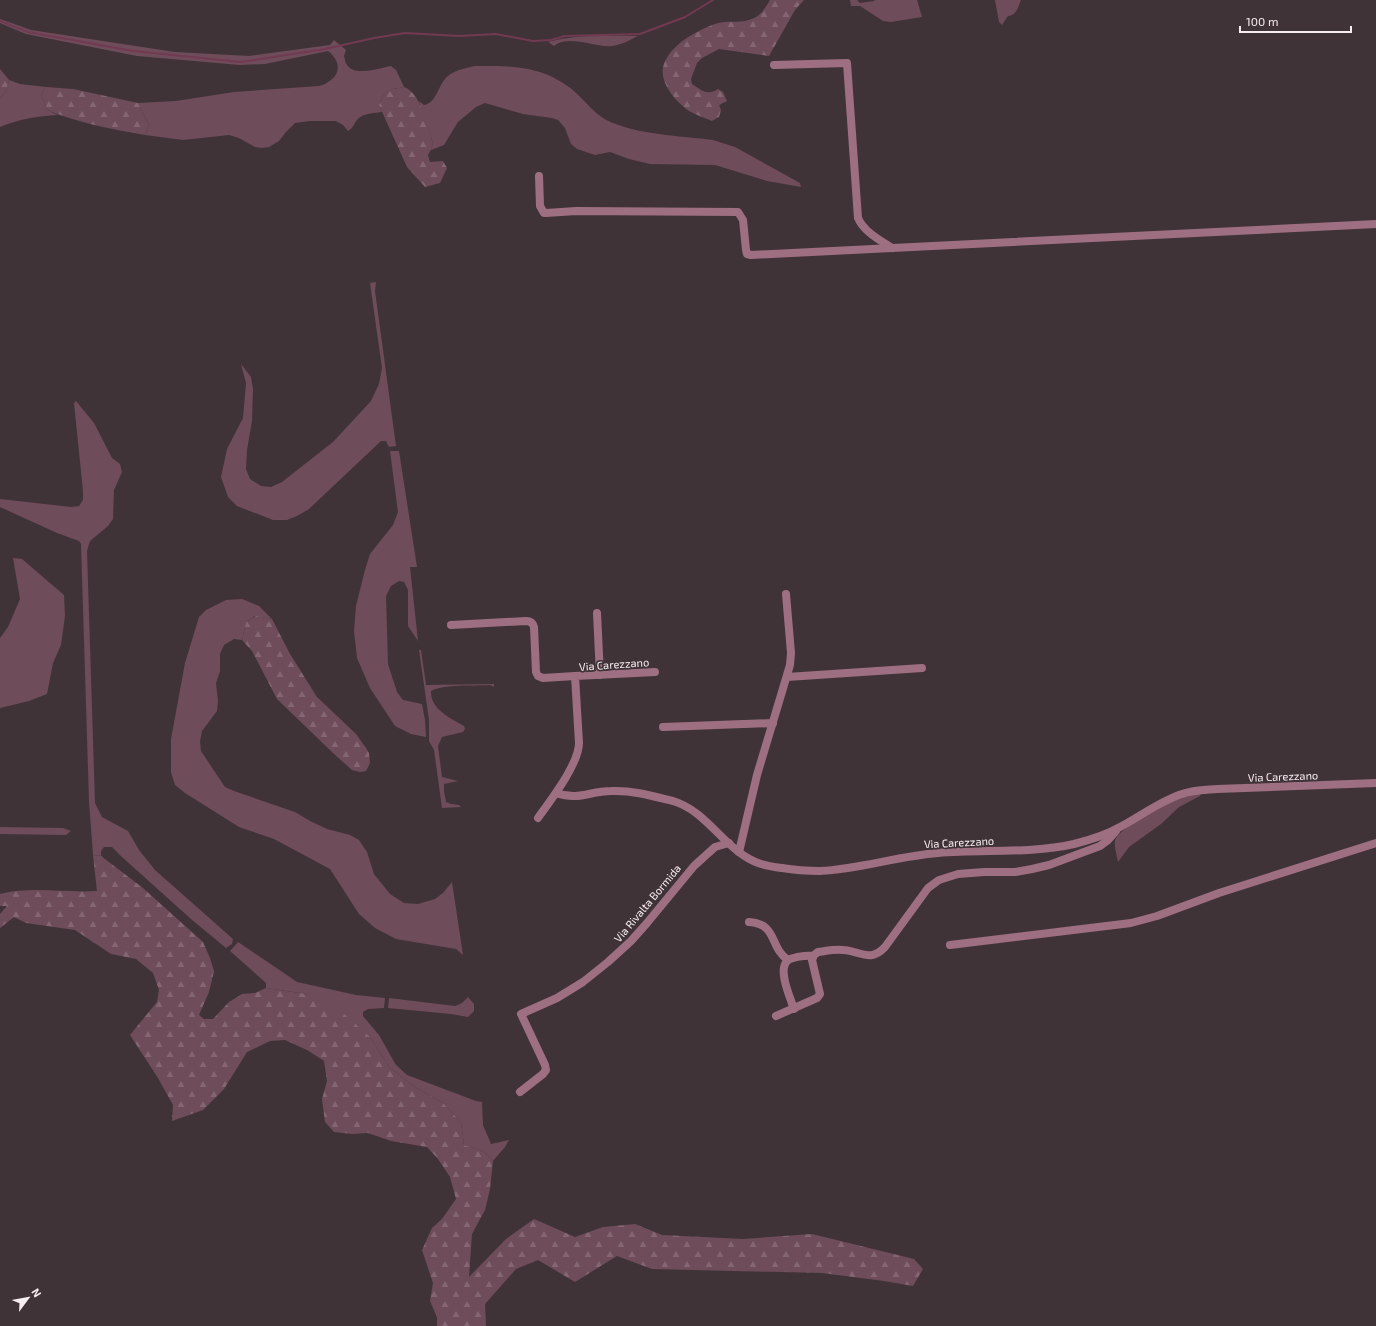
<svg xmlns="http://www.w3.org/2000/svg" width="1376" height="1326" viewBox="0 0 1376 1326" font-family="'Exo 2',sans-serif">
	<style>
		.green { fill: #6e4c59 }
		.forest { fill: url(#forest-firs) }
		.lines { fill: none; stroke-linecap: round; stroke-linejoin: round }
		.stream { stroke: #713a51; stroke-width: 2 }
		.minor { stroke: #9e6f81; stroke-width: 8 }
		.labels { text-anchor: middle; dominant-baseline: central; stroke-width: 3.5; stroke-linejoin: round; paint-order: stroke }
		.street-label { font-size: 11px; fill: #f7eef1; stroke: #403338 }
	</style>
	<defs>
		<pattern id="forest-firs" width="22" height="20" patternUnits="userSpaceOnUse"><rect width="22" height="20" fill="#6e4c59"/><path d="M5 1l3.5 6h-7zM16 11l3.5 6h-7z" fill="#836671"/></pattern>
	</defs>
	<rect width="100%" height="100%" fill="#403338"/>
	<g class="green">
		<polygon points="850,0 857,0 860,3 874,1 875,0 917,0 922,17 891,22 883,21 860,6 851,6"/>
		<path d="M 995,0 L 1021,0 C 1018,7 1017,15 1008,16 L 1002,25 L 999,22 Z"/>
		<path d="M 0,19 L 31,30 L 175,52 L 249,56 L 330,45 L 334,40 L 346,50 L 344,56 C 345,58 345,63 347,65 C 355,77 380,68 391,66 L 396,70 L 404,87 C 388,90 385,89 379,105 L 382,112 C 375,113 365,113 359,118 C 354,122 354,128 348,131 L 343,125 L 336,121 L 310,121 L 295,123 L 286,132 L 279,141 L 269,147 L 262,148 L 255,147 L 239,138 L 229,135 L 183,140 L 145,135 L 149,125 L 138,103 L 176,101 L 234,92 L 319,86 C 322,85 326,84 328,82 C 342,74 340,60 328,51 L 265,64 L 240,65 L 137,56 L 26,34 L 0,23 Z"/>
		<path d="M 638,36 C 630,40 621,45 612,46 C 595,48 569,34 554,46 L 548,42 C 577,34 608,36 638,36 Z"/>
		<path d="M 475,66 C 510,66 539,65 569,87 C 585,99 594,116 613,123 C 643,135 681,136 713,140 L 735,147 L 800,183 L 801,187 L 767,181 L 715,165 L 650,164 L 629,159 L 610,152 L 595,155 L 577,149 L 571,144 L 565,128 L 558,120 L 552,118 L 523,114 L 485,103 L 476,107 L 458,122 L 444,145 L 431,150 L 433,143 L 419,101 L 424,105 C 437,103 438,84 448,76 C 455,70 466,68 475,66 Z"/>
		<path d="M 9,80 L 20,84 L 46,87 L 41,94 L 47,110 L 58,115 C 37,116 19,119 0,127 L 0,98 L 6,92 Z"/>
		<polygon points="376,282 375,291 396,446 389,447 386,441 381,441 309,509 297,516 287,520 273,520 237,506 228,497 221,477 227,449 243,418 246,383 241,364 251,377 253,389 252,421 247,450 246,469 250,479 261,486 271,487 282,482 333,442 371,401 379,384 382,368 370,283"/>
		<polygon points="76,401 94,423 112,458 120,464 122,472 114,490 113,519 108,526 90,541 87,551 95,803 102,817 128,831 139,850 155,870 233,939 232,944 226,948 191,919 122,857 112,847 104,847 101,851 101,856 93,855 89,801 81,544 79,541 57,533 0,507 0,499 71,507 79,506 83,500 83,491 74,403"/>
		<polygon points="390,451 399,451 417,567 410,567 418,641 408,626 408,590 404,582 399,581 391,586 386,596 388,664 397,692 403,700 422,704 425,720 426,737 411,734 395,726 370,688 357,658 354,631 356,606 365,570 370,554 393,525 398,512"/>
		<polygon points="13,558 22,559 64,595 65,616 61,645 53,663 47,694 29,701 0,708 0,638 8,627 20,599"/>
		<polygon points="242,599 259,606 272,619 255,616 246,622 242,640 234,639 224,645 220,654 220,671 216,683 218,701 217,711 202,731 200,742 201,751 225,787 234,791 295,812 310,821 327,829 350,835 359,840 367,852 374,874 390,894 404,903 418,904 435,899 443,893 452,882 463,955 456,949 396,939 375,928 359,914 330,869 274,839 239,827 185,793 175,785 171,772 171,739 185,663 199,617 206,610 226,600"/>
		<path d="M 419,650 L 421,650 L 426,685 L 494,684 L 494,687 L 490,685 C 475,686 443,684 431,691 C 430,709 450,718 464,726 L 465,729 L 463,732 L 442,737 L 438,746 L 442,777 L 458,781 L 444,784 L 444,791 L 446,802 L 451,804 L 459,805 L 461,807 L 442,808 L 434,750 L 429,741 L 429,720 Z"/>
		<path d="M 1201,793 L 1200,796 L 1179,807 L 1161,824 L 1129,847 L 1118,862 C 1117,856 1114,847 1115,841 C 1117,828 1167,803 1180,798 C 1186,795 1194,794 1201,793 Z"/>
		<polygon points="0,827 63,828 71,831 66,835 0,834"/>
		<polygon points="238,942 297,982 356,995 385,998 384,1008 368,1009 363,1012 363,1016 379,1035 396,1065 407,1075 476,1101 482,1102 483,1125 491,1144 509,1140 505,1147 493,1161 483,1151 464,1145 461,1122 443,1103 415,1087 389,1067 370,1037 307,994 266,988 266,983 230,951"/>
		<polygon points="468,997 474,1004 474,1011 468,1017 451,1014 388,1008 389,998 455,1006 462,1003"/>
	</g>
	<g class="forest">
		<path d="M 770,0 L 804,0 L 795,10 L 769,56 L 719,49 L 702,58 L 697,63 L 691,79 L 692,84 C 701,90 707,96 718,89 L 723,92 L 727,101 L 719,105 L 721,110 L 719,117 L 712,121 C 705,118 696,115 689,111 C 677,103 660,84 663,68 C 666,51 686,37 701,30 C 706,27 712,25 718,23 C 730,20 742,24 754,18 C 761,15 766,7 770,0 Z"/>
		<polygon points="0,69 9,80 6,92 0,98"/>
		<path d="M 46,87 L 73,89 L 138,103 L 149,125 L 145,135 C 112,129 78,123 47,110 L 41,94 Z"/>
		<path d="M 404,87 C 422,94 427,126 433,143 L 431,150 L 428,155 L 430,162 L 443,161 L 447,168 L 440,183 L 425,187 L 407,167 L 379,105 C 385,89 388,90 404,87 Z"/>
		<polygon points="256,616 272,619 290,654 317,697 356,734 366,748 369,753 370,763 366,771 360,772 352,770 333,753 277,699 252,651 242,640 246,622"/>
		<path d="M 93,855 L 101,856 L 143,888 L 203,942 L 210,958 L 214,971 L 209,992 L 199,1015 L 204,1019 L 213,1019 L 229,1002 L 242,994 L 255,993 L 266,988 L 307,994 L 342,1012 L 370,1037 L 389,1067 L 415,1087 L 443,1103 L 461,1122 L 464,1145 L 483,1151 L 493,1161 L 490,1189 L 485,1210 L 472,1234 L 469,1277 L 506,1239 L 534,1219 L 575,1237 L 603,1227 L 635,1224 L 662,1235 L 743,1239 L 812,1234 L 914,1259 L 923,1269 L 913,1286 L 884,1281 L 822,1273 L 652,1269 L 617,1256 L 575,1282 L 538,1260 L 516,1269 L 485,1304 L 486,1326 L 437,1326 L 437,1317 L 430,1301 L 433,1283 L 422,1250 L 432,1228 L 442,1219 L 456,1199 L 450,1177 L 438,1159 L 427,1147 L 391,1141 L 368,1133 L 352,1134 L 334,1132 L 325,1122 L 322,1099 L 327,1081 L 324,1061 L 307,1050 L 285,1040 L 270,1041 L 247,1052 L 224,1089 L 203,1110 L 172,1121 L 173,1105 L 158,1078 L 130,1035 L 157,1002 L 159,990 L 153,973 L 136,959 L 111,954 L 75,930 L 26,923 L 14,917 L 0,928 L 0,914 L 7,906 L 0,906 L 0,894 C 32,886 64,893 97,891 Z"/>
	</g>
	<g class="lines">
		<polyline class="stream" points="0,21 28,32 133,51 241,62 325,49 374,38 405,33 459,36 496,34 533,41 551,40 565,36 640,34 685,17 713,0"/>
		<g class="minor">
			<path d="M 774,65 L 847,63 L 858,218 C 864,232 880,240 892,248"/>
			<polyline points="539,176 540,206 544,213 546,213 576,211 738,212 743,220 746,250 747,254 751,255 1376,224"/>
			<polyline points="597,613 600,675"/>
			<path d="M 451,625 L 526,621 C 530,621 533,623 534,627 L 536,672 L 538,676 L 543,678 L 575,676"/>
			<polyline points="787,677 922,668"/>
			<polyline points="663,727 773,723"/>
			<path d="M 556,793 C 580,801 589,791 611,791 C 632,790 653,796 673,801 C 708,811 726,853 761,864 C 767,866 775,867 782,868 C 794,870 807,871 820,871 C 860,869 898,856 938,853 C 983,849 1029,854 1074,844 C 1090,840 1106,835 1120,827 C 1141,816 1160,801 1182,794 C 1193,790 1205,790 1217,789 L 1376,783"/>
			<path d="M 538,818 C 550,801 579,764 579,743 L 575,676 L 655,672"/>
			<polyline points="739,852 757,775 790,665 791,653 786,594"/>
			<path d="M 749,922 C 778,924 769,947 788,960"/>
			<polyline points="950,945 1131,923 1157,916 1219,893 1376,843"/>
			<path d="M 794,1009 C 790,997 777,969 788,960 C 791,958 795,958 797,957 C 803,956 807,955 813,956"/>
			<path d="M 776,1016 L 817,998 L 820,994 L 812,960 L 814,955 L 818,952 C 826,951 835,949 843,950 C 861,951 870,963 885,947 L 928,888 L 939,880 L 958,874 L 984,872 L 1015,872 L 1032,869 L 1049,865 L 1100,846 L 1108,840 L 1116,831"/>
			<polyline points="520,1092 543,1074 546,1070 545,1065 521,1014 557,998 583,982 608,962 631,941 647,923 694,866 715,847 729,843"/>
		</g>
	</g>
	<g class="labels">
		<g class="street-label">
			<text transform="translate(614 664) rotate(-4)">Via Carezzano</text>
			<text transform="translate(1283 776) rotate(-2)">Via Carezzano</text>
			<text transform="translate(959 842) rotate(-3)">Via Carezzano</text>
			<text transform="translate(647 903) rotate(-50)">Via Rivalta Bormida</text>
		</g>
	</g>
	<g transform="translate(28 1298) rotate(58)" stroke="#403338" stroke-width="3" paint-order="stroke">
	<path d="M0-3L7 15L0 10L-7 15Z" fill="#f7eef1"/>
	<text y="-6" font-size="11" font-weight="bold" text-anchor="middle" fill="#f7eef1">N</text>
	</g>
	<path d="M1240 26v6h111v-6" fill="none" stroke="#f7eef1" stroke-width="2"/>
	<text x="1246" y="26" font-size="12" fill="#f7eef1" stroke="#403338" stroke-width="3" paint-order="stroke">100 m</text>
</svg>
